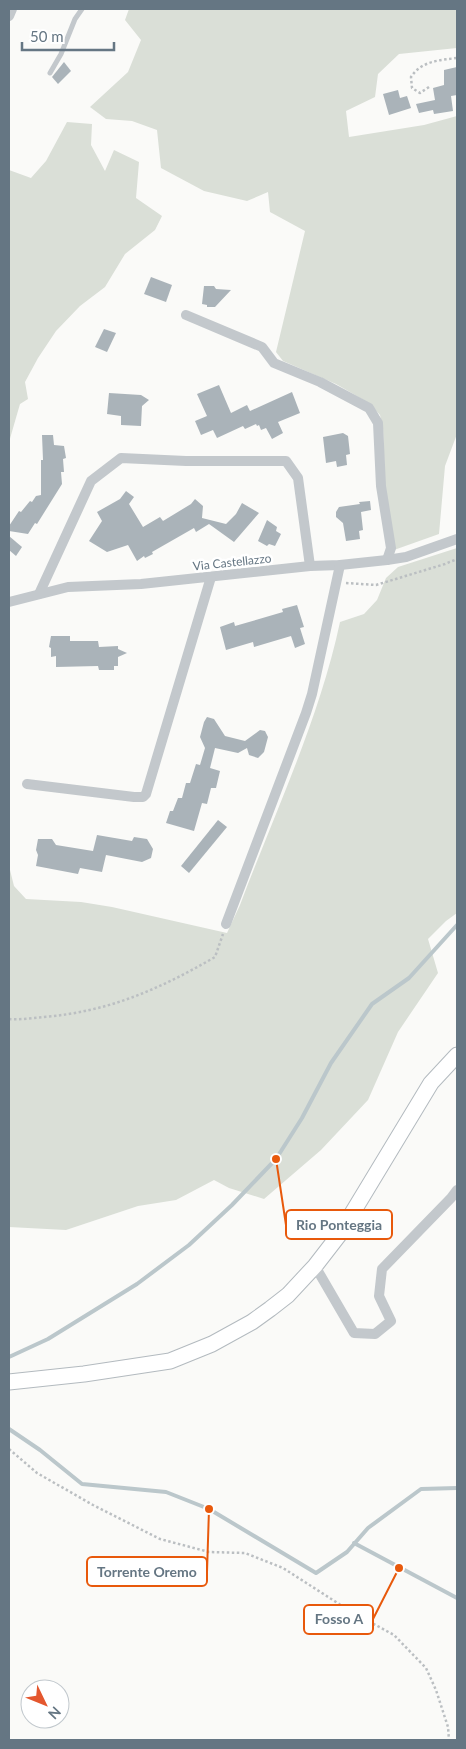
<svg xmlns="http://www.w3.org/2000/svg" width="466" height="1749" viewBox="0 0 466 1749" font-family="Lato,sans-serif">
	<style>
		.green { fill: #dadfd7 }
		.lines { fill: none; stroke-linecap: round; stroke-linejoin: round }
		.stream { stroke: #bbc7cb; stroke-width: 4 }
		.building { fill: #aab3b9 }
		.secondary-casing { stroke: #b3babf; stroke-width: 17 }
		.path { stroke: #bbbfc2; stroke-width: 2.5; stroke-dasharray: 2.5 2.5; stroke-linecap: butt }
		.lane { stroke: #c3c8cc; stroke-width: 5 }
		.street { stroke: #c3c8cc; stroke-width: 10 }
		.secondary { stroke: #fff; stroke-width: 15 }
		.labels { text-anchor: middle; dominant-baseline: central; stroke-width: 5; stroke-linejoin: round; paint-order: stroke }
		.street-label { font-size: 12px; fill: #657683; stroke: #fff }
		.leader { fill: none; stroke: #e8590c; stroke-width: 2 }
		.callout-dot { fill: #e8590c; stroke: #fff; stroke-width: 2 }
		.callout { fill: #fff; stroke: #e8590c; stroke-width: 2 }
		.callout-label { font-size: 14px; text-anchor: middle; font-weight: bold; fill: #657683 }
	</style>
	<rect width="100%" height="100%" fill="#fafaf8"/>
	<g class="green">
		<polygon points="129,9 457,9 457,48 399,54 378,74 375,97 346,111 349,137 424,125 457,116 457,434 445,466 439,534 394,550 385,483 383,428 380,415 369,403 336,384 283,361 276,352 305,231 270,212 268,192 247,201 204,191 161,168 157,130 132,121 106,119 90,107 128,72 141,40 125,20"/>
		<polygon points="67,122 92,124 91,145 105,171 114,150 139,162 136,198 162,216 155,230 125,254 105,287 80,306 56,331 38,358 25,382 28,399 20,404 9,442 9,170 31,178 46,161"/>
		<path d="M 457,548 L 457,913 L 446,921 L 428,939 L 438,973 L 398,1032 L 368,1100 L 321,1150 L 264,1199 L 229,1188 L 214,1180 L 176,1200 L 138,1206 L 66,1230 L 9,1227 L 9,866 L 14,886 L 26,899 L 81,902 L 112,907 L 227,933 L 240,905 C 275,812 319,720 340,622 L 364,614 L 377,600 L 386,578 L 398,567 Z"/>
	</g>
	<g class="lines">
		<g class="stream">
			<polyline points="9,1357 48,1339 137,1284 189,1245 232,1205 276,1159 302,1118 331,1063 372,1004 409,978 457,925"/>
			<polyline points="9,1429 40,1450 82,1484 166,1492 209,1509 316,1573 347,1552 368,1528 421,1489 457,1488"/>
			<polyline points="354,1543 457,1598"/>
		</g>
	</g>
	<g class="building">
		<polygon points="64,62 71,71 58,84 52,77"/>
		<polygon points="457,67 457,95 451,96 453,111 434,114 433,110 419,113 416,104 435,100 433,88 444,85 444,70"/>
		<polygon points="398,90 400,98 407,96 411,108 389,115 383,94"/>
		<polygon points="151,277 172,285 166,302 144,294"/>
		<polygon points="204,286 214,286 216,289 231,290 215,307 207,307 207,305 202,304"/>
		<polygon points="104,329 116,333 107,352 95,347"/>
		<polygon points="219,385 231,413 247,405 250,411 292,392 300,413 278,422 283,433 272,439 266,428 261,430 259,425 257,426 256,424 245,429 243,426 217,438 213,430 201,435 195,421 207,416 197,394"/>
		<polygon points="109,393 141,395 149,400 142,406 141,426 121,425 121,416 107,414"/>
		<polygon points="343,433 348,436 350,454 346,455 347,465 337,467 336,461 326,463 323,437"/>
		<polygon points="42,435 53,435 54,445 64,446 66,458 63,459 64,472 61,472 62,484 37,524 35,523 28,534 9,531 9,526 19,511 21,512 30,501 32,502 36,496 41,495 41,460 43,460"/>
		<polygon points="126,491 134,497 129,504 143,527 160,517 163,521 191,504 195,499 203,506 202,518 226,524 236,514 242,503 259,513 234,542 209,524 196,532 194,528 152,552 153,554 145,558 144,556 137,561 128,545 107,552 89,541 102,521 97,512 120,499"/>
		<polygon points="370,501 371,510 361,512 363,530 359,531 360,539 346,541 343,523 336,517 336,512 339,507 360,504 359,502"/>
		<polygon points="267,520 277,527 276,531 281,534 275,546 269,544 267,546 258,541"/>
		<polygon points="9,536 22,547 16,556 9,550"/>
		<polygon points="297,605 304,627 300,628 305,644 295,648 291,636 254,647 253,642 226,650 220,627 234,622 235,626 283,612 282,609"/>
		<polygon points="51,636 70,636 70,641 98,641 99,647 118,646 118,649 127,653 118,657 118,666 114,666 114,670 99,670 98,666 56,667 56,656 51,657 51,648 49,647"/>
		<polygon points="207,717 214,719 225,736 245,741 260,730 265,731 268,737 264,752 258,758 249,755 247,748 238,753 215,748 210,768 220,771 216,788 211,788 207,804 202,803 194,831 166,823 170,811 173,811 178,798 182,798 186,783 190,783 196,764 200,765 205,748 200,737 204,722"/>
		<polygon points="218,820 227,827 189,873 181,866"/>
		<polygon points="97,835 132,841 134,837 147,839 153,849 151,858 142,862 106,855 102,872 80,868 78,874 36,866 38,855 36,850 38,839 52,839 56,845 93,851"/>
	</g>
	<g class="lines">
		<defs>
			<polyline id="secondary" points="9,1382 84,1374 170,1361 212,1344 252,1322 270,1309 288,1295 315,1266 339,1235 431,1083 457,1055"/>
		</defs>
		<use href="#secondary" class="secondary-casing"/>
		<g class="path">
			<path d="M 429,87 L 420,93 L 412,88 L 411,77 C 421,61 440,60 457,58"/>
			<polyline points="346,583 376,585 445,564 457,559"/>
			<path d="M 9,1019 C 20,1020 32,1018 43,1017 C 108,1012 160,989 215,957 L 223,934"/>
			<polyline points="9,1449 37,1473 93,1505 160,1539 209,1552 245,1553 283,1568 350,1611 394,1635 426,1668 436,1690 448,1727 449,1740"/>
		</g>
		<polyline class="lane" points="50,73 61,54 75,19 82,9"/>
		<g class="street">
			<polyline points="9,16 12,9"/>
			<polyline points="186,315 262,347 274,363 320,382 369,408 378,423 381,486 391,548 387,560"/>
			<polyline points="39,594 91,481 121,458 186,461 286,461 298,478 310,566"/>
			<polyline points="9,602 68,587 141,584 310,566 340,565 387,560 406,557 457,539"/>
			<polyline points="27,784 134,797 143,797 146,794 211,577"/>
			<polyline points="226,924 306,713 312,694 340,565"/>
			<polyline points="315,1266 354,1333 375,1334 391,1321 379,1296 382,1269 451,1198 457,1190"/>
		</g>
		<use href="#secondary" class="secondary"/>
	</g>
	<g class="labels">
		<g class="street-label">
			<text transform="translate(232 562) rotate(-6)">Via Castellazzo</text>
		</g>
	</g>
	<path class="leader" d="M276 1159L286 1225M209 1509L207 1572M399 1568L373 1619"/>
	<g class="callout-dot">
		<circle cx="276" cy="1159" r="5"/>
		<circle cx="209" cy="1509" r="5"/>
		<circle cx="399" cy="1568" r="5"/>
	</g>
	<g class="callout">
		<rect x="286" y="1210" width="106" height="29" rx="5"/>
		<rect x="87" y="1557" width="120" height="29" rx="5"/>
		<rect x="304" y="1605" width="69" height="29" rx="5"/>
	</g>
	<g class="callout-label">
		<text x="339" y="1230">Rio Ponteggia</text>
		<text x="147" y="1577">Torrente Oremo</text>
		<text x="339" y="1624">Fosso A</text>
	</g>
	<rect width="466" height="1749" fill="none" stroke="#657683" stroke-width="20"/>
	<g transform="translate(45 1704) rotate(133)"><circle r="24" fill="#ffffff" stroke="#c1c8cd"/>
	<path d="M0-4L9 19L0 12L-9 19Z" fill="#e4572e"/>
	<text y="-8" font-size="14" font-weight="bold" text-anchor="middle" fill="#657683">N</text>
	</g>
	<path d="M22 42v8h92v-8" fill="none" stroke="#657683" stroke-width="2.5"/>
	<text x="30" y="42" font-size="15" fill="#657683" stroke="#ffffff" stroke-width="4" paint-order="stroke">50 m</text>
</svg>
